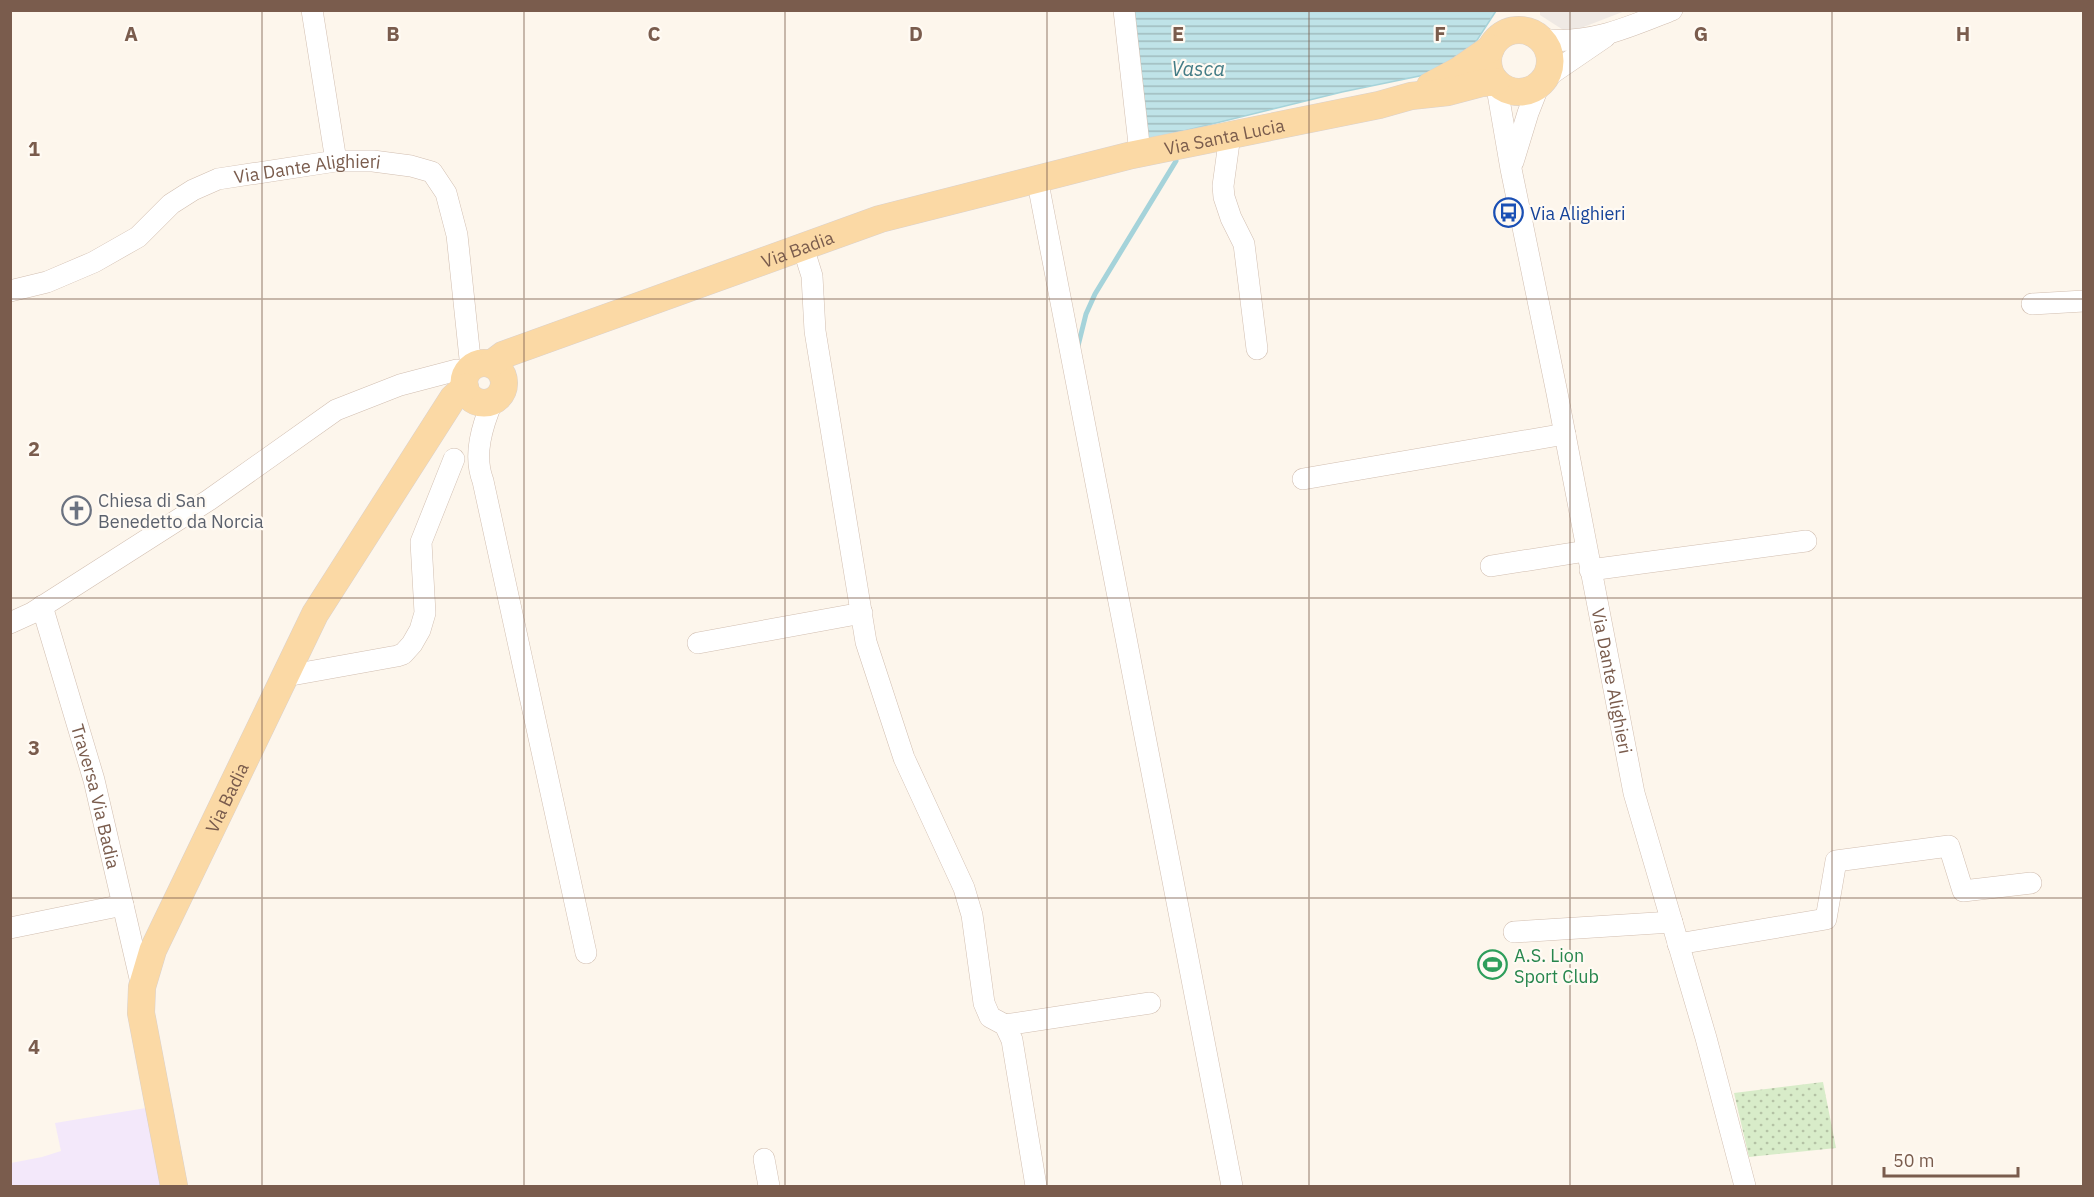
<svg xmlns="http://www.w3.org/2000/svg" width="2094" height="1197" viewBox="0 0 2094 1197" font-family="'IBM Plex Sans',sans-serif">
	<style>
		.industrial { fill: #efe9e4 }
		.education { fill: #f3e8fa }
		.green { fill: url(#green-dots) }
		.water { fill: url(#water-rules); stroke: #a5d3da; stroke-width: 1.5 }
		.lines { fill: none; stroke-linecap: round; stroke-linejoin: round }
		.stream { stroke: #a5d3da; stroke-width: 5 }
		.minor-casing { stroke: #d1beb0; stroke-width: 22 }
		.major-casing { stroke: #dad1cd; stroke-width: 28 }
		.minor { stroke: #fff; stroke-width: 21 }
		.major { stroke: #fbd9a5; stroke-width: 27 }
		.grid { fill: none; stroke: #7a5c4d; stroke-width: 1.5; stroke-opacity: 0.55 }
		.labels { text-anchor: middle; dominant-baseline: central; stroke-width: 4.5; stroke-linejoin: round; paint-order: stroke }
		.street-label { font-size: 18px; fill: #7a5c4d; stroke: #fffaf3 }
		.transit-label { font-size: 18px; fill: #164399; stroke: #fffaf3; text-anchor: start }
		.worship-label { font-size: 18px; fill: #5b616d; stroke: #fffaf3; text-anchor: start }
		.leisure-label { font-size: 18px; fill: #27864d; stroke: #fffaf3; text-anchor: start }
		.water-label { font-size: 20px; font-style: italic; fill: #437c86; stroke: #fffaf3 }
		.grid-label { font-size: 20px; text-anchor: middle; font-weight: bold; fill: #7a5c4d; stroke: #fffaf3; stroke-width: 4.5; stroke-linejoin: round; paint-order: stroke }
	</style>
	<defs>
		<pattern id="green-dots" width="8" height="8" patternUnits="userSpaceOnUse" patternTransform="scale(1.5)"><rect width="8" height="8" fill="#d8ecc9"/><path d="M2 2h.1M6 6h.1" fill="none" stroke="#b4c2a5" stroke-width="1.8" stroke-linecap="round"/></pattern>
		<pattern id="water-rules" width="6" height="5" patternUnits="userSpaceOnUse" patternTransform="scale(1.5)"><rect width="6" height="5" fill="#bfe3e8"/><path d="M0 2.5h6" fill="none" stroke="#a0bbbe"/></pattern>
	</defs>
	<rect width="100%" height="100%" fill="#fdf6ec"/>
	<polygon class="industrial" points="1540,11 1625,11 1568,33 1540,15"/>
	<polygon class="education" points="152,1107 164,1186 11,1186 11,1163 42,1157 61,1151 55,1123"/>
	<polygon class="green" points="1823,1082 1836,1148 1749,1157 1734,1093"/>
	<polygon class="water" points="1131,11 1496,11 1470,51 1434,73 1342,92 1147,140"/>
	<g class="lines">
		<polyline class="stream" points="1078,346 1086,314 1095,294 1176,161"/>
		<defs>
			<g id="minor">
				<polyline points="312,10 336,161"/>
				<polyline points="1124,10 1140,153"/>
				<path d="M 1541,39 C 1588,46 1629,27 1672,10"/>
				<polyline points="1545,78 1605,37"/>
				<path id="s1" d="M 1496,82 L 1511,169 L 1557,393 L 1634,793 L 1706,1038 L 1745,1186"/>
				<polyline points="1230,135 1223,186 1224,197 1231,218 1244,244 1257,349"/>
				<polyline points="1513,162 1528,113 1539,85"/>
				<polyline points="1037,178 1232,1186"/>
				<polyline points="803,247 812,276 815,331 866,642 904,758 964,888 972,915 984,1003 990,1017 1005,1025 1012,1040 1036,1186"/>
				<path id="s2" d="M 10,291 L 47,282 L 94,262 L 138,237 L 171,204 L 193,190 L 218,179 L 336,161 L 373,161 L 411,166 L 432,172 L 446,193 L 457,235 L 471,368"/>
				<polyline points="2032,304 2084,301"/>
				<path d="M 493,400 C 482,426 473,455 483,481 L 586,953"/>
				<polyline points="1303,479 1565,434"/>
				<polyline points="1491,566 1586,551"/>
				<polyline points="1590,570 1806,541"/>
				<path id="s3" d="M 42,606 L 94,780 L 142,987"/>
				<polyline points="10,623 32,613 209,500 336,410 400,385 457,370 467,373"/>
				<polyline points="698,643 862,613"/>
				<polyline points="286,676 397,656 403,654 412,644 420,630 425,613 421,542 454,459"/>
				<polyline points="10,928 123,905"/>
				<polyline points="1514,932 1672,922"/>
				<polyline points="1678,944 1826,919 1836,861 1949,846 1963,891 2031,883"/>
				<polyline points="1005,1025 1150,1003"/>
				<polyline points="764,1159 769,1186"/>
			</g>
			<g id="major">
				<circle cx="1519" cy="61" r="31"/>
				<polyline points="1430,86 1458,71 1491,48"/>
				<circle cx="484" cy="383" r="20"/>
				<path id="s4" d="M 491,364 L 503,355 L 880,219 L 1132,155 L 1379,105 L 1411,96 L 1448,92 L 1482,83 L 1496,82"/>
				<path id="s5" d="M 174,1186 L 141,1013 L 142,987 L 153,950 L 315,614 L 453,398 L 465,387"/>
			</g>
		</defs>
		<use href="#minor" class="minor-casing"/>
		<use href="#major" class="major-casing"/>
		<use href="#minor" class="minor"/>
		<use href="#major" class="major"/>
	</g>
	<path class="grid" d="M 262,10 L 262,1186M 524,10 L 524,1186M 785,10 L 785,1186M 1047,10 L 1047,1186M 1309,10 L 1309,1186M 1570,10 L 1570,1186M 1832,10 L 1832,1186M 10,299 L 2084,299M 10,598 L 2084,598M 10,898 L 2084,898"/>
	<defs>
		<symbol id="bus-ring" viewBox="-11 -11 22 22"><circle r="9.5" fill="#fffaf3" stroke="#1a4fb4" stroke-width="1.5"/><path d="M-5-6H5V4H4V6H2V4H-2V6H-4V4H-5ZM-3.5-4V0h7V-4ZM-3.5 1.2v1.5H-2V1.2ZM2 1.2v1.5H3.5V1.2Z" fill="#1a4fb4"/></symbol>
		<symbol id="church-ring" viewBox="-11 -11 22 22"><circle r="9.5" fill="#fffaf3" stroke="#6b7280" stroke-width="1.5"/><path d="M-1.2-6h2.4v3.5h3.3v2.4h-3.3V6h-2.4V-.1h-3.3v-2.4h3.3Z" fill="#6b7280"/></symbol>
		<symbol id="stadium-ring" viewBox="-11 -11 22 22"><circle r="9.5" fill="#fffaf3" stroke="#2e9e5b" stroke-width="1.5"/><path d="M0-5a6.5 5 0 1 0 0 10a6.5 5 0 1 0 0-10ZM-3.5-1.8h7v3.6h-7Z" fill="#2e9e5b"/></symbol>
	</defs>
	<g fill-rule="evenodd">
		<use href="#bus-ring" x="1492" y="196" width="33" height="33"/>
		<use href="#church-ring" x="60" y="494" width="33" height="33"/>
		<use href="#stadium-ring" x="1476" y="948" width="33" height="33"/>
	</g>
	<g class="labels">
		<g class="street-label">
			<text stroke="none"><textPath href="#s4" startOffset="770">Via Santa Lucia</textPath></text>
			<text stroke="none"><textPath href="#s2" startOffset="330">Via Dante Alighieri</textPath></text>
			<text stroke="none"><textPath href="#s4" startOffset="328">Via Badia</textPath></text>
			<text stroke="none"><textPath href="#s1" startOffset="610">Via Dante Alighieri</textPath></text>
			<text stroke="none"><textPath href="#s3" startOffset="198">Traversa Via Badia</textPath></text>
			<text stroke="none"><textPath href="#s5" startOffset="410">Via Badia</textPath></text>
		</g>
		<g class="transit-label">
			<text x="1530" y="213">Via Alighieri</text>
		</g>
		<g class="worship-label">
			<text x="98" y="500">Chiesa di San<tspan x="98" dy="21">Benedetto da Norcia</tspan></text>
		</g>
		<g class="leisure-label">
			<text x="1514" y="955">A.S. Lion<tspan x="1514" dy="21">Sport Club</tspan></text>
		</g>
		<g class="water-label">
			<text x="1198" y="68">Vasca</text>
		</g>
	</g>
	<g class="grid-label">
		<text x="131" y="41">A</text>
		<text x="393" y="41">B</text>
		<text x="654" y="41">C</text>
		<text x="916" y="41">D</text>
		<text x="1178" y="41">E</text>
		<text x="1440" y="41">F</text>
		<text x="1701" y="41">G</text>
		<text x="1963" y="41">H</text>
		<text x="34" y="156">1</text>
		<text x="34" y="456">2</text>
		<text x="34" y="755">3</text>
		<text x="34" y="1054">4</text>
	</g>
	<rect width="2094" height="1197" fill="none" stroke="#7a5c4d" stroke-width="24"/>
	<path d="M1884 1167v9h134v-9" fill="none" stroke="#7a5c4d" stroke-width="3"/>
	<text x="1893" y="1167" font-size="18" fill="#7a5c4d" stroke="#fffaf3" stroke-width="4.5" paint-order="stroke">50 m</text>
</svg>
